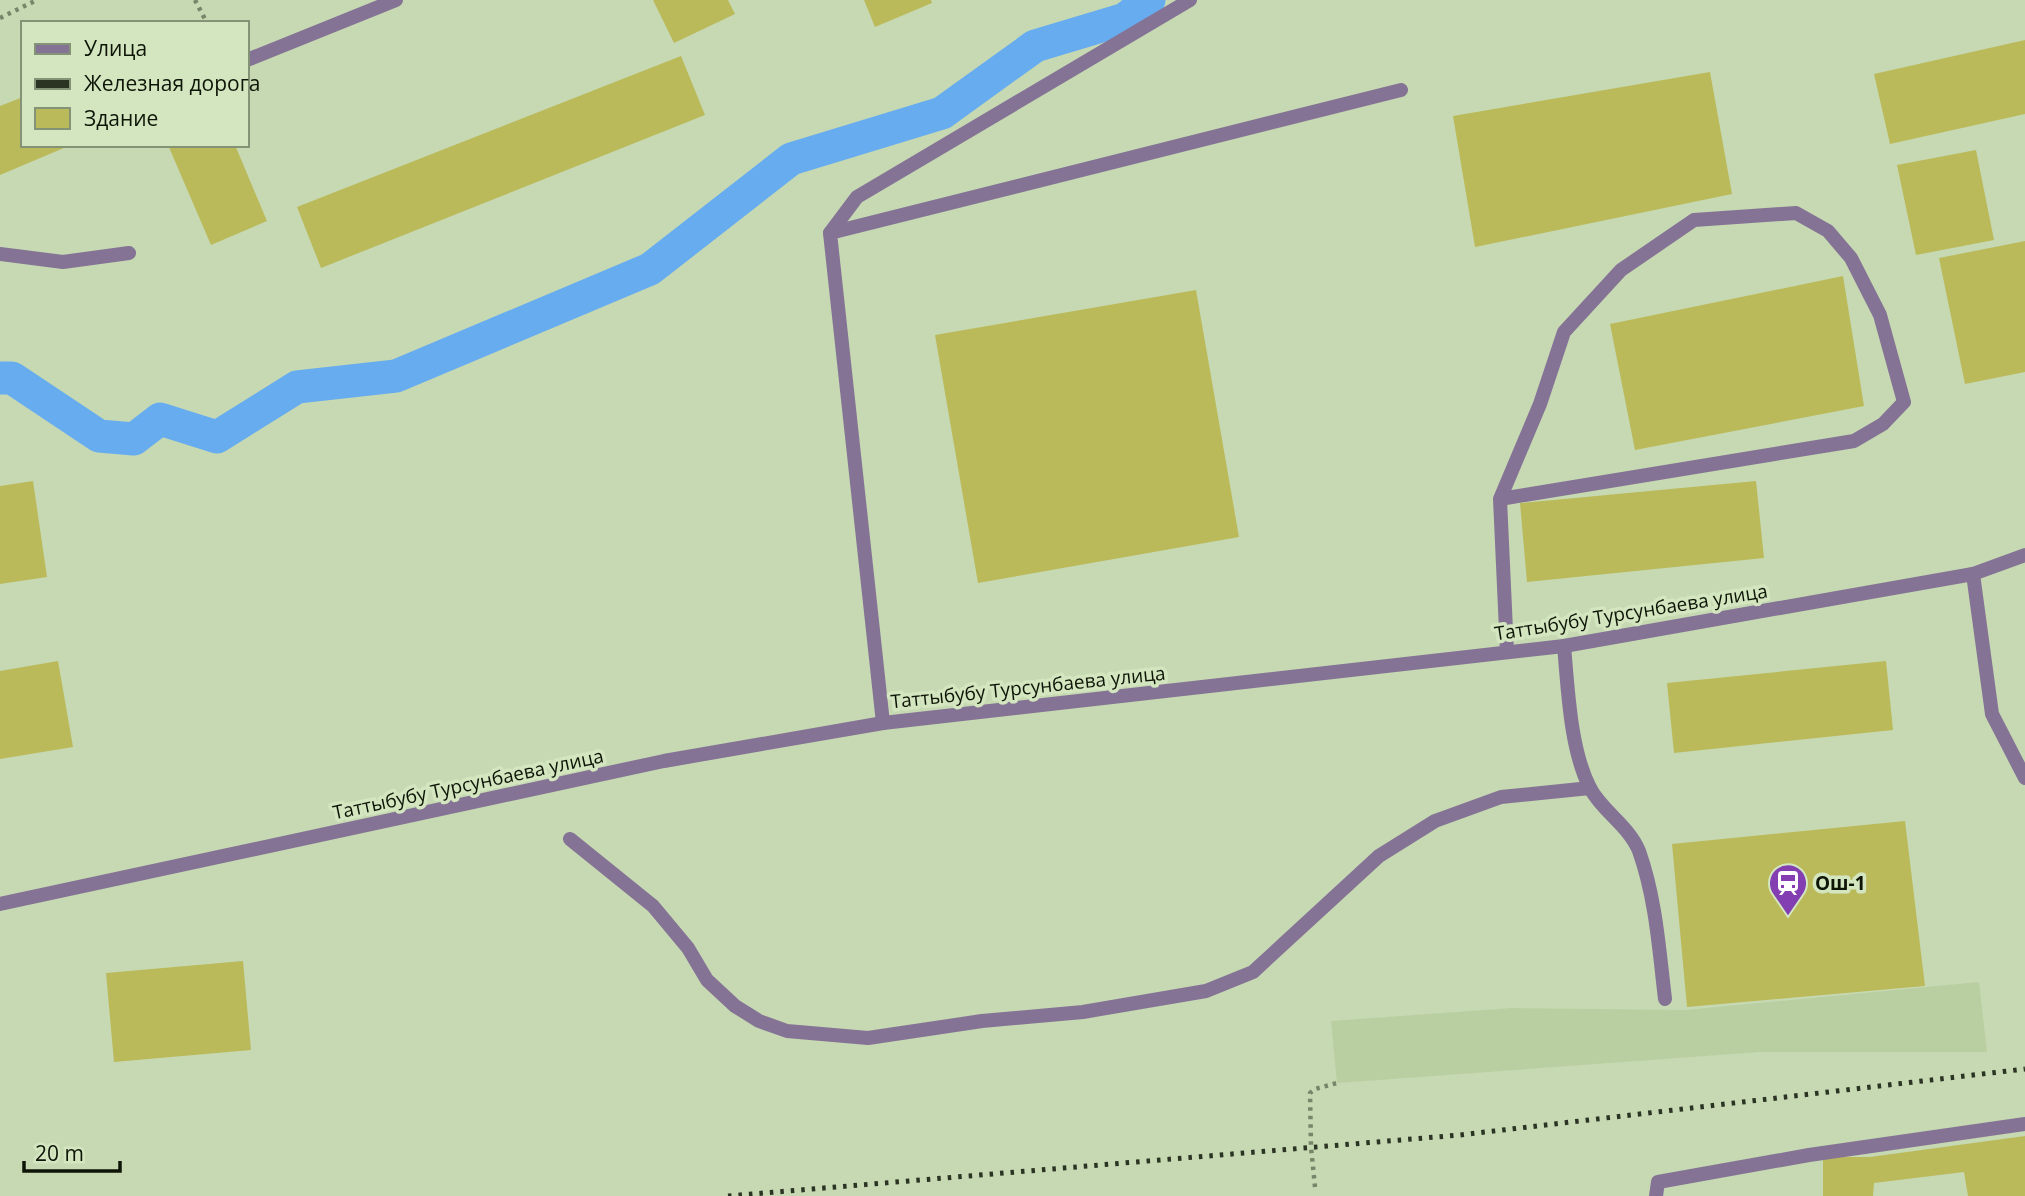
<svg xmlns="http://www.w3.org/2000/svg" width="2025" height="1196" viewBox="0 0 2025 1196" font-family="'Open Sans',sans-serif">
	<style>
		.built { fill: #b9cfa2 }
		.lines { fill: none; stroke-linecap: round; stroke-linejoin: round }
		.canal { stroke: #67acef; stroke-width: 33 }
		.building { fill: #bbba5a }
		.path { stroke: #778569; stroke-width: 4.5; stroke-dasharray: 3.5 5; stroke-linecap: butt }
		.service { stroke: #857395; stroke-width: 14 }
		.minor { stroke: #857395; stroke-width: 14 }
		.tertiary { stroke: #857395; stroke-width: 14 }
		.rail { stroke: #2b3422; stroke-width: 5; stroke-dasharray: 3.5 7; stroke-linecap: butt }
		.labels { text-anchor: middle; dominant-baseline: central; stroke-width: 7; stroke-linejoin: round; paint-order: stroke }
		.street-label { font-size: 19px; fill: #0e1507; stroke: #d3e6c0 }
		.poi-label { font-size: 19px; font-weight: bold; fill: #0e1507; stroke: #d3e6c0; text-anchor: start }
	</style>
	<rect width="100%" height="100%" fill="#c6d9b3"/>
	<polygon class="built" points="1979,982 1987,1052 1760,1052 1337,1083 1331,1021 1512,1008 1685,1010"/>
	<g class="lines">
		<polyline class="canal" points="0,378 12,378 99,436 134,439 160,419 217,437 297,387 396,376 650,269 791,159 942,113 1035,46 1125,19 1149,0"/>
	</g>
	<g class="building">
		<polygon points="653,0 728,0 735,14 674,43"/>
		<polygon points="864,0 931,0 932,3 875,27"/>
		<polygon points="2025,40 2025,114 1890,144 1874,74"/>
		<polygon points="681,56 705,115 321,268 297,207"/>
		<polygon points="1710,72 1732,194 1475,247 1453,116"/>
		<polygon points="23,97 23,145 71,145 0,175 0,106"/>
		<polygon points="168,145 235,145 267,221 211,245"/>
		<polygon points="1976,150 1994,240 1916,255 1897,165"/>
		<polygon points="2025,241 2025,372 1965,384 1939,258"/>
		<polygon points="1843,276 1864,406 1635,450 1610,324"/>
		<polygon points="1196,290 1239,537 978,583 935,335"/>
		<polygon points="33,481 47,577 0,584 0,486"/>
		<polygon points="1756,481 1764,558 1527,582 1520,503"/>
		<polygon points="58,661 73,747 0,759 0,671"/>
		<polygon points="1886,661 1893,730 1674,753 1667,683"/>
		<polygon points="1905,821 1925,986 1687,1007 1672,844"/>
		<polygon points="243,961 251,1050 114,1062 106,973"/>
		<polygon points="2025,1136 2025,1196 1968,1196 1964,1172 1874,1183 1873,1196 1823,1196 1823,1157 1870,1157"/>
	</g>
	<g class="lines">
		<g class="path">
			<polyline points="195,0 207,23"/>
			<polyline points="0,18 37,0"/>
			<polyline points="1315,1187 1311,1147 1310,1093 1315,1089 1337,1083"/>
		</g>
		<g class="service">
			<polyline points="1500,499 1854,441 1883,424 1904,402 1880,315 1851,258 1828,231 1796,213 1694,220 1621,270 1564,332 1540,404 1500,499 1507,652"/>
			<polyline points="1973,574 1992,714 2025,778"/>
			<path d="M 1564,646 C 1568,689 1570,749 1590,788 C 1602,811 1629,826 1639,851 C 1656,899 1659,949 1665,999"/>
			<polyline points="570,839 653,906 688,948 707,980 735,1006 759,1021 787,1031 868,1038 982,1021 1083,1012 1206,991 1253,972 1379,856 1435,821 1501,797 1590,788"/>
		</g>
		<g class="minor">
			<polyline points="247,60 396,0"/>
			<polyline points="830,233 857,197 1190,0"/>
			<polyline points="0,254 63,262 129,253"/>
			<polyline points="883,723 830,233 1401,90"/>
			<polyline points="1656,1196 1658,1182 1809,1155 2025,1124"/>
		</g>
		<polyline class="tertiary" points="0,904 664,761 883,723 1564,646 1973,574 2025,555"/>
		<polyline class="rail" points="728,1196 1460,1135 2025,1069"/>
	</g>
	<defs>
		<symbol id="station-pin" viewBox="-11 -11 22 30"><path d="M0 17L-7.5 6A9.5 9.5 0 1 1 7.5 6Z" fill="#833eb1" stroke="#d3e6c0"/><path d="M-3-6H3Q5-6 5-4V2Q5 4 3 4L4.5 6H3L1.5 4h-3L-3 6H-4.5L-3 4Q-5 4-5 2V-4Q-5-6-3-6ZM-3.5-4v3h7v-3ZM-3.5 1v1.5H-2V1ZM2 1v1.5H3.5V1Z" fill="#fff"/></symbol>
	</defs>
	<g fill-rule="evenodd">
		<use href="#station-pin" x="1766" y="861" width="44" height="60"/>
	</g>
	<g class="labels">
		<g class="street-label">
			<text transform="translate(1631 612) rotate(-9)">Таттыбубу Турсунбаева улица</text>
			<text transform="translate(1028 687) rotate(-6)">Таттыбубу Турсунбаева улица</text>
			<text transform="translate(468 784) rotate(-12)">Таттыбубу Турсунбаева улица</text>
		</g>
		<g class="poi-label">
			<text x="1815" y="883">Ош-1</text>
		</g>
	</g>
	<rect x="21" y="21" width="228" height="126" fill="#d3e6c0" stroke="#849276" stroke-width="2"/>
	<rect x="35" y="44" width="35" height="10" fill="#857395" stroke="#849276" stroke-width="2"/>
	<text x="84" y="56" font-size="21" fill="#0e1507">Улица</text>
	<rect x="35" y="79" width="35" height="10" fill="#2b3422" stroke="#849276" stroke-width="2"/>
	<text x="84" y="91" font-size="21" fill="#0e1507">Железная дорога</text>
	<rect x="35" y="108" width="35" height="21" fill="#bbba5a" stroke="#849276" stroke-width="2"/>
	<text x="84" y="126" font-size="21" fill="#0e1507">Здание</text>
	<path d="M24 1161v10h96v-10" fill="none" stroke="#0e1507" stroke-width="3.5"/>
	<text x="35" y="1161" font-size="21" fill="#0e1507" stroke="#d3e6c0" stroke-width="5" paint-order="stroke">20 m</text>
</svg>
